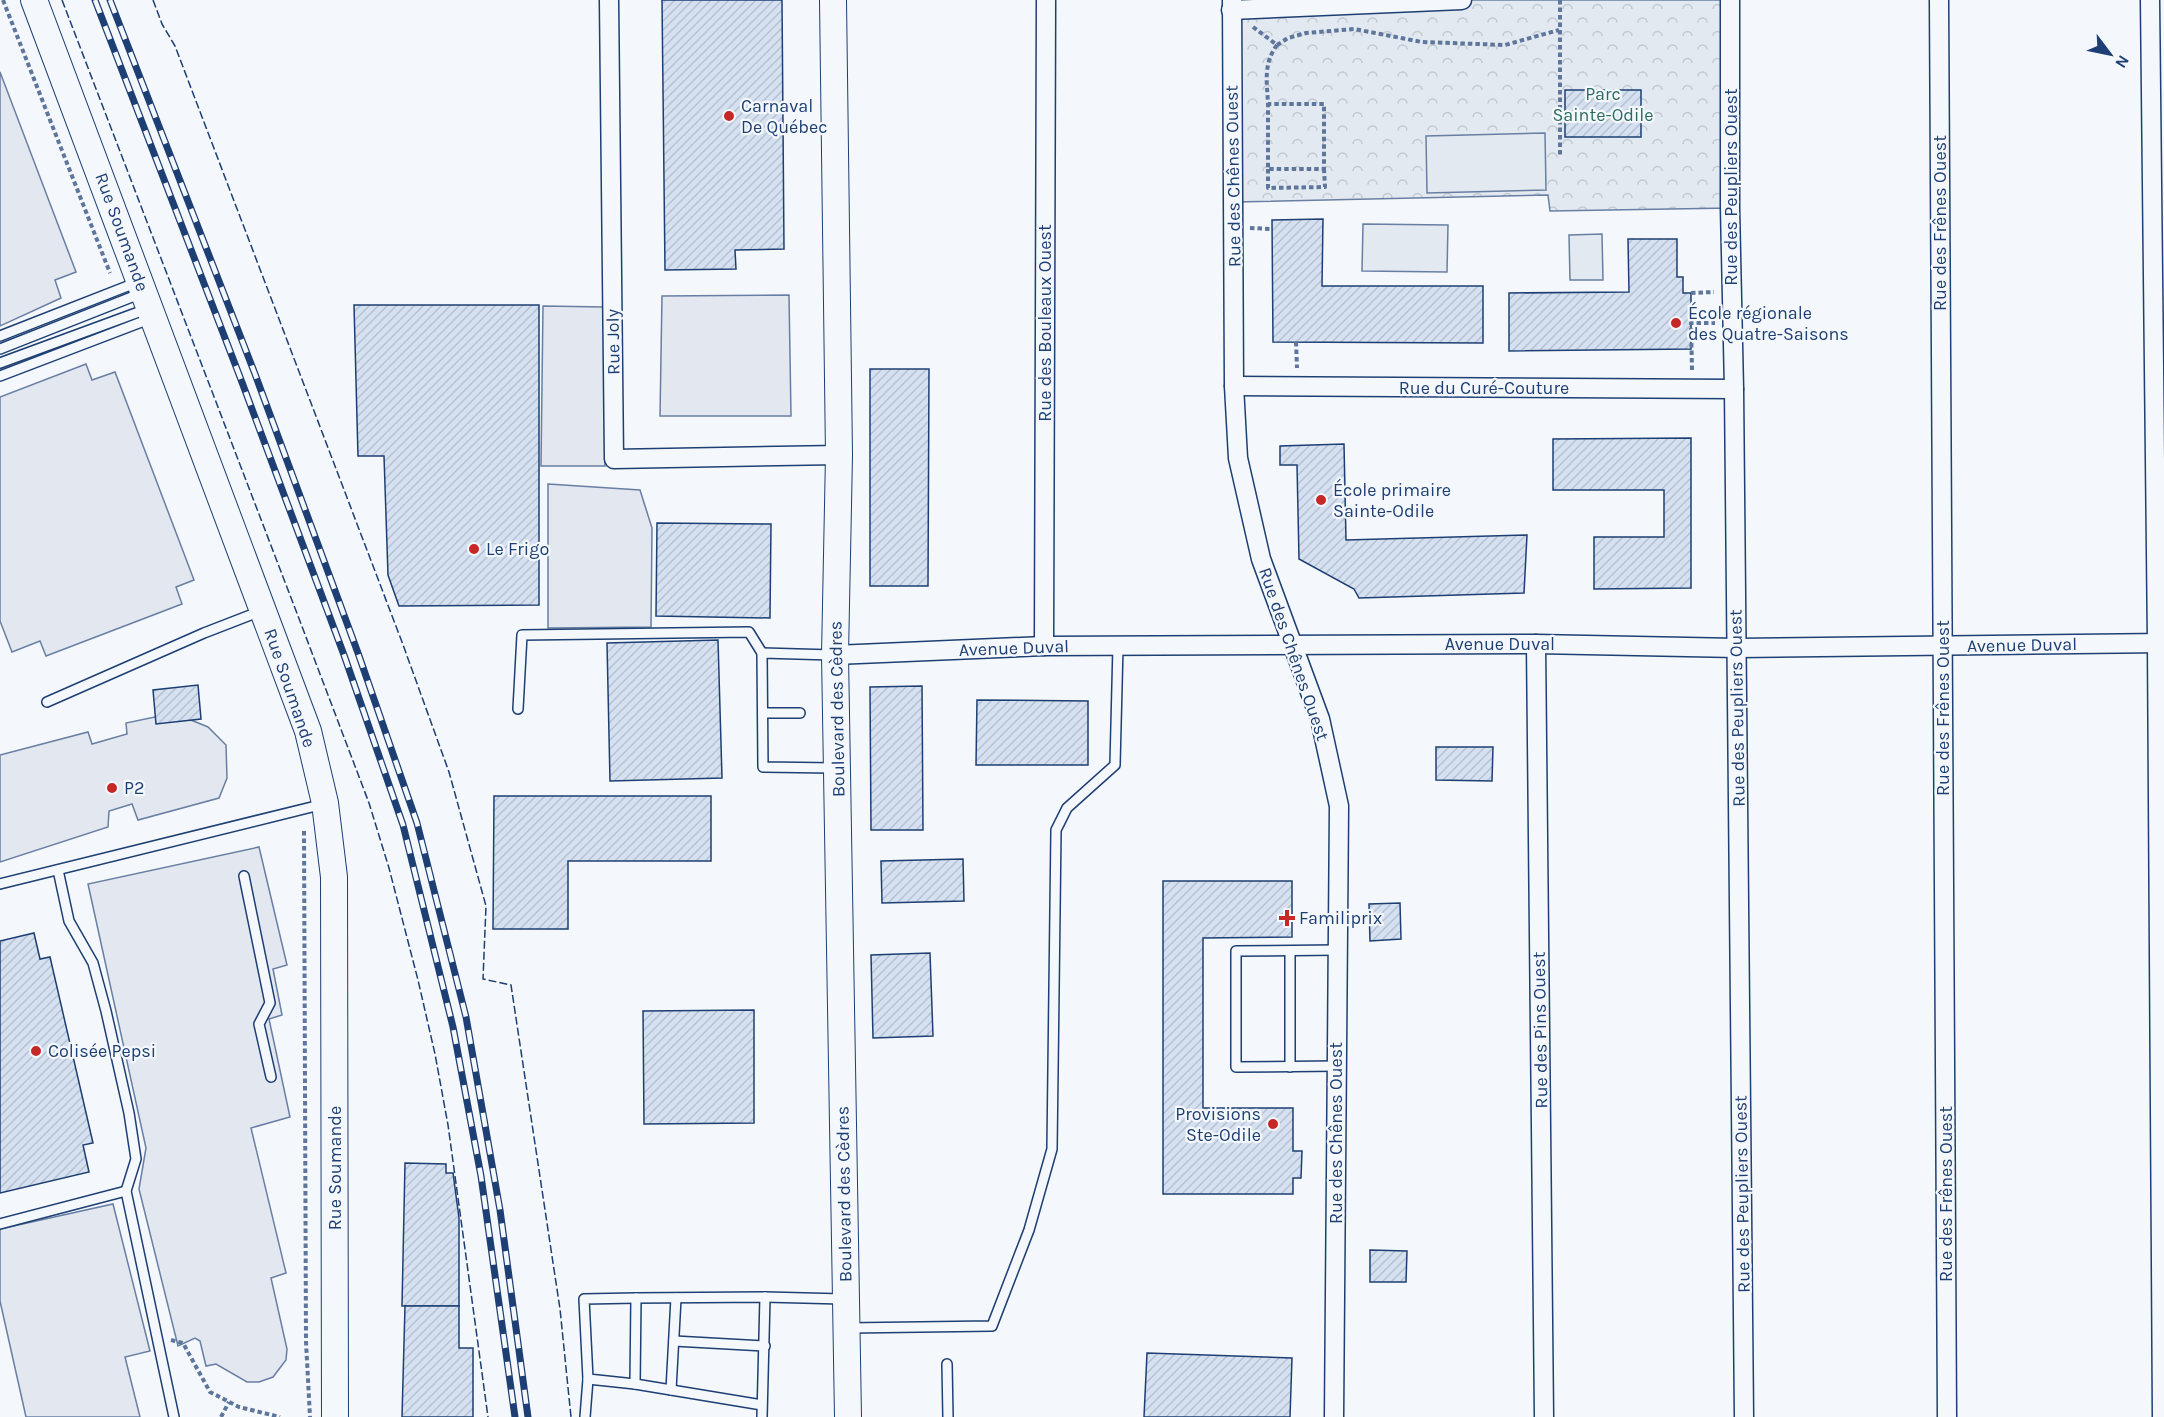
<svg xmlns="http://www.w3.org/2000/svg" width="2164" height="1417" viewBox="0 0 2164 1417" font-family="Karla,sans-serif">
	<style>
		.forest { fill: url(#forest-crowns); stroke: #687fa3; stroke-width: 1.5 }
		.garden { fill: #e3e9f0; stroke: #687fa3; stroke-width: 1.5 }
		.parking { fill: #e3e8f0; stroke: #687fa3; stroke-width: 1.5 }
		.building { fill: url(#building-hatch); stroke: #1d3f73; stroke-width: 1.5 }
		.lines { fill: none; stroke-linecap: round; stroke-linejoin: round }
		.lane-casing { stroke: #1d3f73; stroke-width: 12 }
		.street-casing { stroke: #1d3f73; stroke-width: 21 }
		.secondary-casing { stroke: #1d3f73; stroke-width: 28 }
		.path { stroke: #5e769c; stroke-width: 4; stroke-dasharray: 4.5 3; stroke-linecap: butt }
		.lane { stroke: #f4f7fb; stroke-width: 9 }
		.street { stroke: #f4f7fb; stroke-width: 18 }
		.secondary { stroke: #f4f7fb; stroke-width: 26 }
		.rail-casing { stroke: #1d3f73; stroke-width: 7 }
		.rail { stroke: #f4f7fb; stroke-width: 4.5; stroke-dasharray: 14; stroke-linecap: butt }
		.fence { stroke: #1d3f73; stroke-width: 1.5; stroke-dasharray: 8 3; stroke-linecap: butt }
		.poi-dot { fill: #c62828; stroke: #f4f7fb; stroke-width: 2 }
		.labels { text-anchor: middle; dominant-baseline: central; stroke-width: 4.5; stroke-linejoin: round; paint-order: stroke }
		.park-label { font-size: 18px; fill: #2c6c60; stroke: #f4f7fb }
		.poi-label { font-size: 18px; fill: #1d3f73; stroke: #f4f7fb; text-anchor: start }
		.street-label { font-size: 18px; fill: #1d3f73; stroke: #f4f7fb }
	</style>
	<defs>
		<pattern id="forest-crowns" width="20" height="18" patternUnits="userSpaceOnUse" patternTransform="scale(1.5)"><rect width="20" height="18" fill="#e3e9f0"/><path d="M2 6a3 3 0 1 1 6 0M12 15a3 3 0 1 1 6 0" fill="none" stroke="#c2c9d1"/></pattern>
		<pattern id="building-hatch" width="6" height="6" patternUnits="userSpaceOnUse" patternTransform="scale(1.5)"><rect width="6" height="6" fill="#d5e0f0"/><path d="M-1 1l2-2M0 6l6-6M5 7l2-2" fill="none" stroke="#b6c1d1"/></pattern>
	</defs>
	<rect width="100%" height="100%" fill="#f4f7fb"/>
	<polygon class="forest" points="1462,0 1730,0 1730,208 1550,211 1548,195 1234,202 1231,10"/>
	<g class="garden">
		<polygon points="1545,133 1546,190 1427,193 1426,136"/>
		<polygon points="1363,224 1448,225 1447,272 1362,271"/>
		<polygon points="1602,234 1603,280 1570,280 1569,235"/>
	</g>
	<g class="parking">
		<polygon points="0,72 76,272 55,280 61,298 0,326"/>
		<polygon points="789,295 791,416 660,416 662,296"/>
		<polygon points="543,306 604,307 605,466 541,466"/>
		<polygon points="86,364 92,380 115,372 194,580 176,587 182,604 46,656 40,641 12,652 0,621 0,397"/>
		<polygon points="548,484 640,490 652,528 651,627 548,628"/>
		<polygon points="174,713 208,727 226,745 227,778 219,798 138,820 132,804 109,811 108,827 0,862 0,755 88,732 92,744 127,734 126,723"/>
		<polygon points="259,847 287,965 273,969 282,1015 269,1019 290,1117 251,1128 286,1273 271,1278 287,1349 286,1360 273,1377 259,1382 247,1382 216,1364 206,1366 200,1341 195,1338 178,1346 139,1189 146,1148 88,884"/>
		<polygon points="113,1204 150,1351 125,1357 140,1417 26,1417 0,1301 0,1229"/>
	</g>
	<g class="building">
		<polygon points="662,0 782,0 784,249 735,250 736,269 665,270"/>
		<rect x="1565" y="90" width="76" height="47"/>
		<polygon points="1323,219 1322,286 1483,286 1483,343 1273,342 1272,220"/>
		<polygon points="1628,239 1677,239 1677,277 1683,277 1683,293 1691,293 1691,349 1509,351 1509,293 1629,292"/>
		<polygon points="354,305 539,305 539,605 399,606 388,575 384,456 358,456"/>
		<polygon points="870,369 929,369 928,586 870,586"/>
		<polygon points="1691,438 1691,588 1594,589 1594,537 1664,537 1664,490 1553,490 1553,439"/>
		<polygon points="1344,444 1346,540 1527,535 1524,593 1359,598 1354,589 1299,559 1297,465 1280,465 1280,446"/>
		<polygon points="657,523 771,524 770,618 656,616"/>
		<polygon points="718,640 722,778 610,781 607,643"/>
		<polygon points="198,685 201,719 156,724 153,690"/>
		<polygon points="922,686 923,830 871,830 870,687"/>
		<polygon points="977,700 1088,701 1088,765 976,765"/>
		<polygon points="1436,747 1493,747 1492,781 1436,780"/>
		<polygon points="494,796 711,796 711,861 568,861 568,929 493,929"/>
		<polygon points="963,859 964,901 882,903 881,861"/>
		<polygon points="1163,881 1292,881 1292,937 1203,938 1203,1108 1293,1108 1293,1151 1302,1151 1301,1178 1293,1178 1293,1194 1163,1194"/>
		<polygon points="1400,903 1401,939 1370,941 1369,904"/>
		<polygon points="34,933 40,959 50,957 93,1143 83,1145 89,1172 0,1193 0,941"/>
		<polygon points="930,953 933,1036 873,1038 871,955"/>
		<polygon points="754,1010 754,1123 644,1124 643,1011"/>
		<polygon points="405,1163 446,1164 446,1173 453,1173 459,1218 459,1306 402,1306"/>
		<polygon points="1370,1250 1407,1251 1406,1282 1370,1282"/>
		<polygon points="405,1306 459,1306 459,1348 473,1348 473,1417 402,1417"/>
		<polygon points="1147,1353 1292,1358 1290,1417 1144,1417"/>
	</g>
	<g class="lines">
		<defs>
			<g id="lane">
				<polyline points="0,336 138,282"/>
				<polyline points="0,349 142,293"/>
				<polyline points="0,363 147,309"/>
				<polyline points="0,376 152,318"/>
				<polyline points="833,655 762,653 763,767 834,768"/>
				<polyline points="47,702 204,633 261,611"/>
				<polyline points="518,709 522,635 749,632 762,653"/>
				<polyline points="763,713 800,713"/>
				<polyline points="58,870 69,921 93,963 106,1011 129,1113 136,1159 126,1191 174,1417"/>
				<polyline points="244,876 270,1003 259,1024 271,1077"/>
				<polyline points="0,884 324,804"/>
				<polyline points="1290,951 1290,1067"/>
				<polyline points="1337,1066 1236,1067 1236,951 1338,950"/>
				<polyline points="0,1224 126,1191"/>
				<polyline points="765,1297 843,1299"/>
				<polyline points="848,1328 992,1326 1029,1230 1052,1149 1056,830 1067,808 1115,765 1118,646"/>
				<polyline points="674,1341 765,1346"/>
				<polyline points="947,1364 948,1417"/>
				<polyline points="635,1384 588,1379 584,1299 636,1298"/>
				<polyline points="671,1390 676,1298"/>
				<polyline points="585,1417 588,1379"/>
				<polyline points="762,1417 765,1297 636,1298 635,1384 762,1405"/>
			</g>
			<g id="street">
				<polyline points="609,0 614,459 839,455"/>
				<polyline points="1232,0 1234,386 1238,458 1261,559 1320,719 1339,806 1334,1417"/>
				<polyline points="1730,0 1730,208 1734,389 1744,1417"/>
				<polyline points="1939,0 1947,1417"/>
				<polyline points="2150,0 2157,643 2162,1417"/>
				<polyline points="1231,10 1462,0"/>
				<polyline points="1234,386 1734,389"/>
				<polyline points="1536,644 1544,1417"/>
				<polyline points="1044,646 1046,0"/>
				<polyline points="835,655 1044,646 1536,644 1737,648 2164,643"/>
			</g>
			<g id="secondary">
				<polyline points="34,0 308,731 325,803 334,877 335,1417"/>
				<polyline points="833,0 839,455 835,655 848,1417"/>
			</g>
		</defs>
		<use href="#lane" class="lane-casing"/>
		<use href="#street" class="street-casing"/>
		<use href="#secondary" class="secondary-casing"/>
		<g class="path">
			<polyline points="3,0 110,273"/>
			<polyline points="1560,0 1560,155"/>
			<path d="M 1253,27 L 1277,45 C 1263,64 1267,82 1268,104 L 1324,104 L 1324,169 L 1268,169 L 1268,104"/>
			<polyline points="1277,45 1288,38 1306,33 1354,29 1422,42 1505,45 1559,30"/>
			<polyline points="1268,169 1268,188 1325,187 1324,169"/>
			<polyline points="1250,228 1271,229"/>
			<polyline points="1691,293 1714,292"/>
			<polyline points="1296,342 1297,368"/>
			<polyline points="1692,370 1691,323 1715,323"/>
			<polyline points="304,831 306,1342 310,1417"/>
			<polyline points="171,1340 183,1343 210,1392 239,1407 280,1417"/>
			<polyline points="221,1417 229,1402"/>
		</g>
		<use href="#lane" class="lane"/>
		<use href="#street" class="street"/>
		<use href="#secondary" class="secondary"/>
		<defs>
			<g id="rail">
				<polyline points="95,0 240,377 344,655 403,825 453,1027 481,1176 515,1417"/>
				<polyline points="110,0 255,374 358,653 417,823 466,1017 500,1210 528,1417"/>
			</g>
		</defs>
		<use href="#rail" class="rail-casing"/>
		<use href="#rail" class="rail"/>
		<g class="fence">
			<polyline points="62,0 298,616 369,803 389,868 418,980 435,1054 448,1125 488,1417"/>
			<polyline points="153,0 162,24 175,46 402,642 449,772 486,906 483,979 511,985 560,1309 571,1417"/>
		</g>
	</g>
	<g class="poi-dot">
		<circle cx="729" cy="116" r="6"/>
		<circle cx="1676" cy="323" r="6"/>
		<circle cx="1321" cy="500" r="6"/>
		<circle cx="474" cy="549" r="6"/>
		<circle cx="112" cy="788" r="6"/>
		<path d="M1284 909h6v6h6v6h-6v6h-6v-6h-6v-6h6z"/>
		<circle cx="36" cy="1051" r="6"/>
		<circle cx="1273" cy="1124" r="6"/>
	</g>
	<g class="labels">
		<g class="park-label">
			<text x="1603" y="94">Parc<tspan x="1603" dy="21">Sainte-Odile</tspan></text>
		</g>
		<g class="poi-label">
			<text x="741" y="106">Carnaval<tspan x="741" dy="21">De Québec</tspan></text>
			<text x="1688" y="313">École régionale<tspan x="1688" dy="21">des Quatre-Saisons</tspan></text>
			<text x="1333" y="490">École primaire<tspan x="1333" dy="21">Sainte-Odile</tspan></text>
			<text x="486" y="549">Le Frigo</text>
			<text x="124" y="788">P2</text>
			<text x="1299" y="918">Familiprix</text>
			<text x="48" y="1051">Colisée Pepsi</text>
			<text x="1261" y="1114" text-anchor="end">Provisions<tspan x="1261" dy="21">Ste-Odile</tspan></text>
		</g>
		<g class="street-label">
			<text transform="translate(1233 176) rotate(-91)">Rue des Chênes Ouest</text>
			<text transform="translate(1731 187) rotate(-90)">Rue des Peupliers Ouest</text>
			<text transform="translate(1940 223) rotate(-90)">Rue des Frênes Ouest</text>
			<text transform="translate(122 232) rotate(70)">Rue Soumande</text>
			<text transform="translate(1045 323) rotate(-90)">Rue des Bouleaux Ouest</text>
			<text transform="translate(613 342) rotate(-91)">Rue Joly</text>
			<text x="1484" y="388">Rue du Curé-Couture</text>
			<text x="1500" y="644">Avenue Duval</text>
			<text transform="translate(2022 645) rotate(-1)">Avenue Duval</text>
			<text transform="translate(1014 648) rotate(-2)">Avenue Duval</text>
			<text transform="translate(1294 654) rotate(71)">Rue des Chênes Ouest</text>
			<text transform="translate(290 688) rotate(71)">Rue Soumande</text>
			<text transform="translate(1737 708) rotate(-91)">Rue des Peupliers Ouest</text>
			<text transform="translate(1943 708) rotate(-90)">Rue des Frênes Ouest</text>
			<text transform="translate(837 709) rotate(-91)">Boulevard des Cèdres</text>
			<text transform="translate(1540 1030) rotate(-91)">Rue des Pins Ouest</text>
			<text transform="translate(1336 1133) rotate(-90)">Rue des Chênes Ouest</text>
			<text transform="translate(335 1168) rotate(-90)">Rue Soumande</text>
			<text transform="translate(844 1194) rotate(-91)">Boulevard des Cèdres</text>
			<text transform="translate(1742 1194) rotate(-91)">Rue des Peupliers Ouest</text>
			<text transform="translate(1946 1194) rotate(-90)">Rue des Frênes Ouest</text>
		</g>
	</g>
	<g transform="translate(2110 54) rotate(122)" stroke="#f4f7fb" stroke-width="4.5" paint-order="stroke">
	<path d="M0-4.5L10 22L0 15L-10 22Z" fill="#1d3f73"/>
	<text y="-9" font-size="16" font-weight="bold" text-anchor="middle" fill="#1d3f73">N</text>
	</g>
</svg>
